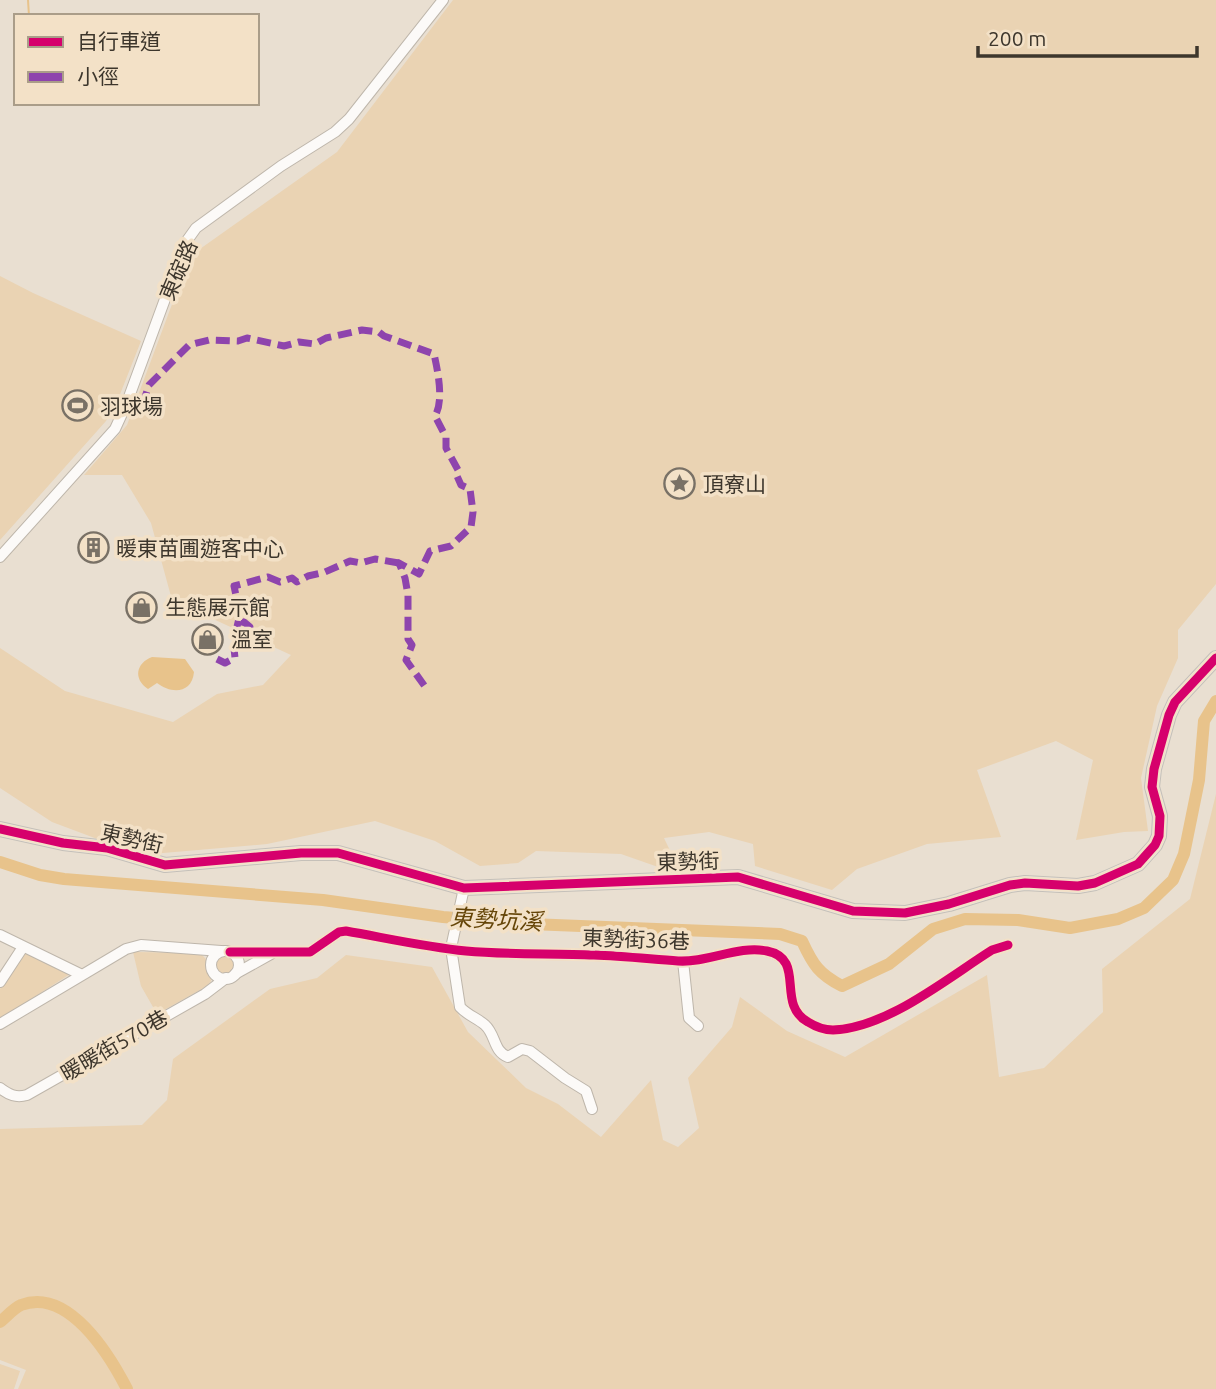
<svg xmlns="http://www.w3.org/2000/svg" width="1216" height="1389" viewBox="0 0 1216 1389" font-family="Ubuntu,'Noto Sans TC',sans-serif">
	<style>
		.green { fill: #ead3b3 }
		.water { fill: #e8c38b }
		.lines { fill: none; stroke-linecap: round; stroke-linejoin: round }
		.stream { stroke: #e8c38b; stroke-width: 2 }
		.river { stroke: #e8c38b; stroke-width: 12 }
		.minor-casing { stroke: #beb6ab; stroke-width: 12 }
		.major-casing { stroke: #c5c0b9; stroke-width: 16 }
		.minor { stroke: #fcfaf8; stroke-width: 10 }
		.major { stroke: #eae4db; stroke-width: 14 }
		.quiet { stroke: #8e44ad; stroke-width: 7; stroke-dasharray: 14 7; stroke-linecap: butt }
		.cycleway-casing { stroke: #f3e1c7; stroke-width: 13 }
		.cycleway { stroke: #d6006c; stroke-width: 9 }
		.labels { text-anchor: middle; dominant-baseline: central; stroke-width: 7; stroke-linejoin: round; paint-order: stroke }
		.street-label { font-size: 21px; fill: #3d362c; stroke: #f3e1c7 }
		.poi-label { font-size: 21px; fill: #3d362c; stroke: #f3e1c7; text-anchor: start }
		.water-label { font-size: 23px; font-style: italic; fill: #654508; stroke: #f3e1c7 }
	</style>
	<rect width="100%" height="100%" fill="#e9dfd1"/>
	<g class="green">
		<polygon points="453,0 1216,0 1216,584 1178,630 1178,658 1157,706 1141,778 1148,831 1124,832 1076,840 1093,760 1056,741 977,770 1001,837 927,844 857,869 832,890 755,866 753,844 709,832 664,838 675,861 661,868 621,854 536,851 518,863 480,866 435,841 375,821 267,844 140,855 52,822 0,788 0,648 65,691 173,722 217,694 263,685 291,655 172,600 151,523 122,475 84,475 127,425 190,256 337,152"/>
		<polygon points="0,276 33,293 141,341 117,402 106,421 0,540"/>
		<polygon points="1216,794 1216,1389 18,1389 26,1370 0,1360 0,1129 142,1125 167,1100 173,1059 270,989 317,978 346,955 432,967 468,1032 526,1088 558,1104 601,1137 651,1080 663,1140 678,1147 699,1128 688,1078 732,1027 740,997 787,1031 845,1057 987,975 999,1077 1044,1068 1103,1012 1102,969 1190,899"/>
		<polygon points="25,952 70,974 0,1019 0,989"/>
		<polygon points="133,952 200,953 206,959 211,981 207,986 157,1014 141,986"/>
		<circle cx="225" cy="965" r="10"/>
		<polygon points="0,1364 20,1371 14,1389 0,1389"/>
	</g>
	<path class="water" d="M 152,657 L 185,659 L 194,672 C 192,694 171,694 157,683 L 148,689 C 133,679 136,663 152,657 Z"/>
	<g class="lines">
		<g class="stream">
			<polyline points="28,0 29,16"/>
			<polyline points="155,16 163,16"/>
		</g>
		<g class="river">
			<path d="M 0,862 L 40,875 L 64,879 L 323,900 L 443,917 L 530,924 L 780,934 L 802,941 C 813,965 819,974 842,986 L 889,964 L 933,929 L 965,919 L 1018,920 L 1070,928 L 1118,919 L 1144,908 L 1173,880 L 1184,854 L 1199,780 L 1204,721 L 1216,701"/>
			<path d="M 0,1322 C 6,1317 14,1308 21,1305 C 68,1287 109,1354 127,1389"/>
		</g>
		<defs>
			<g id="minor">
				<polyline points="0,557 115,429 126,405 186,242 196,228 281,166 335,132 349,119 443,0"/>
				<path d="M 464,888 L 451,948 L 460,1007 C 467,1015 477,1018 485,1025 C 496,1035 493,1051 508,1057 L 522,1049 L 530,1051 L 565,1078 L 586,1091 L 592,1109"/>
				<polyline points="0,935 80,974"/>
				<circle cx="225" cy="965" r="14"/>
				<path d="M 230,952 L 310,952 L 339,932 L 346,931 C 386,938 426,947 466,951 C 508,955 552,953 594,955 C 622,956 650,959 678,961 C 708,963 738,945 767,951 C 807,959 775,1004 808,1022 C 816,1027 824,1030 833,1030 C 887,1028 946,979 992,950 L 1008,945"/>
				<polyline points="683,961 689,1018 698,1026"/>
				<polyline points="235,974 271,954"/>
				<polyline points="0,982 23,947"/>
				<polyline points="0,1024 126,949 141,945 221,951"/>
				<path d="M 0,1088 C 9,1095 16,1098 27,1095 L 205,994 L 226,978"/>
			</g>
			<polyline id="major" points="0,829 63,843 107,848 165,865 301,853 338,853 464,888 738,877 853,911 905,913 949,904 1010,885 1025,883 1078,886 1095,883 1138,864 1155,845 1159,836 1160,816 1152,787 1154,769 1169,715 1175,702 1216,658"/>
		</defs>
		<use href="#minor" class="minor-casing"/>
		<use href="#major" class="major-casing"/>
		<use href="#minor" class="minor"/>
		<use href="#major" class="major"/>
		<g class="quiet">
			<path d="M 126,405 L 128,410 L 136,410 L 144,400 L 149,385 L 189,345 L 209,340 L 238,341 L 247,338 L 284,346 L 299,342 L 315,344 L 326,338 L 362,330 L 379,332 L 384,336 L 434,354 C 438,372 444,401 435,416 L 446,437 L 446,448 L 458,470 L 457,476 L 461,485 L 470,489 L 473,512 L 471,527 L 451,546 L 430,551 L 419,574 L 399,563 L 405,578 L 408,595 L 408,639 L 412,645 L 406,660 L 426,688"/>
			<polyline points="217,659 225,663 235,658 234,648 239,633 250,635 250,627 244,622 241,631 236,631 240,614 234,586 268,577 280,582 292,578 297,582 308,576 325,572 350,561 361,563 375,559 399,563"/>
		</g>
		<defs>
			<g id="cycleway">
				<polyline points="0,829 63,843 107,848 165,865 301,853 338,853 464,888 738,877 853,911 905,913 949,904 1010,885 1025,883 1078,886 1095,883 1138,864 1155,845 1159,836 1160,816 1152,787 1154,769 1169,715 1175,702 1216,658"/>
				<path d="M 230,952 L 310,952 L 339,932 L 346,931 C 386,938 426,947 466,951 C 508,955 552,953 594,955 C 622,956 650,959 678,961 C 708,963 738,945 767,951 C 807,959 775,1004 808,1022 C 816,1027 824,1030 833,1030 C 887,1028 946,979 992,950 L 1008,945"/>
			</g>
		</defs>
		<use href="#cycleway" class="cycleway-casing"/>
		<use href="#cycleway" class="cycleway"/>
	</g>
	<defs>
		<symbol id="stadium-ring" viewBox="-11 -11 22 22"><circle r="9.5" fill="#f3e1c7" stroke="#797166" stroke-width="1.5"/><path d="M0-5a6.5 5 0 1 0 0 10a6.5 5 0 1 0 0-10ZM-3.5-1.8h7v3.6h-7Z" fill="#797166"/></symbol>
		<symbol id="sight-ring" viewBox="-11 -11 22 22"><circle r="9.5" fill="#f3e1c7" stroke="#797166" stroke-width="1.5"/><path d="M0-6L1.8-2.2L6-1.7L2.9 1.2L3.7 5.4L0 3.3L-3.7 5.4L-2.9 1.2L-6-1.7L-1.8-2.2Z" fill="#797166"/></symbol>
		<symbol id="building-ring" viewBox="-11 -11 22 22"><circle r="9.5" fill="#f3e1c7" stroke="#797166" stroke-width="1.5"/><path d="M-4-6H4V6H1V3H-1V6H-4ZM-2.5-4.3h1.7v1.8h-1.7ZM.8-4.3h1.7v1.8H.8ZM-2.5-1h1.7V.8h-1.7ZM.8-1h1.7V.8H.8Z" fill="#797166"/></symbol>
		<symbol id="shop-ring" viewBox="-11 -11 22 22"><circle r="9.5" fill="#f3e1c7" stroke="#797166" stroke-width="1.5"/><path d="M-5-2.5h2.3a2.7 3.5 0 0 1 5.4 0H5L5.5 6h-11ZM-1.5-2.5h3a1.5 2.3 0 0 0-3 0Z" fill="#797166"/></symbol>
	</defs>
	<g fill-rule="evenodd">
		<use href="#stadium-ring" x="60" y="388" width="35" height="35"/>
		<use href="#sight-ring" x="662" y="466" width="35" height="35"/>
		<use href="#building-ring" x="76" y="530" width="35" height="35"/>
		<use href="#shop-ring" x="124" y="590" width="35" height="35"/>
		<use href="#shop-ring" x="190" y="622" width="35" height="35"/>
	</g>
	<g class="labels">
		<g class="street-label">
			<text transform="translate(178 270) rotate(-67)">東碇路</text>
			<text transform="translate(132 838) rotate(13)">東勢街</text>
			<text transform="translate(688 861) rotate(-2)">東勢街</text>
			<text transform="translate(636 939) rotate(2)">東勢街36巷</text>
			<text transform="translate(114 1045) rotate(-30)">暖暖街570巷</text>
		</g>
		<g class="poi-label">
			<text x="100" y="406">羽球場</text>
			<text x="703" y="484">頂寮山</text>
			<text x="116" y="548">暖東苗圃遊客中心</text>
			<text x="165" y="607">生態展示館</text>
			<text x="231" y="639">溫室</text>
		</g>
		<g class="water-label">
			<text transform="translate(496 919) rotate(3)">東勢坑溪</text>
		</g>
	</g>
	<rect x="14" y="14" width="245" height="91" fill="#f3e1c7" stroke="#aa9d89" stroke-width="2"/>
	<rect x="28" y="37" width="35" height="10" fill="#d6006c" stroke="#aa9d89" stroke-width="2"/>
	<text x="77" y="49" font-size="21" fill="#3d362c">自行車道</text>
	<rect x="28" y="72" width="35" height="10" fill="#8e44ad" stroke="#aa9d89" stroke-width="2"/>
	<text x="77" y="84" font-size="21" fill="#3d362c">小徑</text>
	<path d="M978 46v10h219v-10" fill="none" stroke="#3d362c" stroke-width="3.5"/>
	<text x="988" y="46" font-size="21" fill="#3d362c" stroke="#f3e1c7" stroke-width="5" paint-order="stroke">200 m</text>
</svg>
